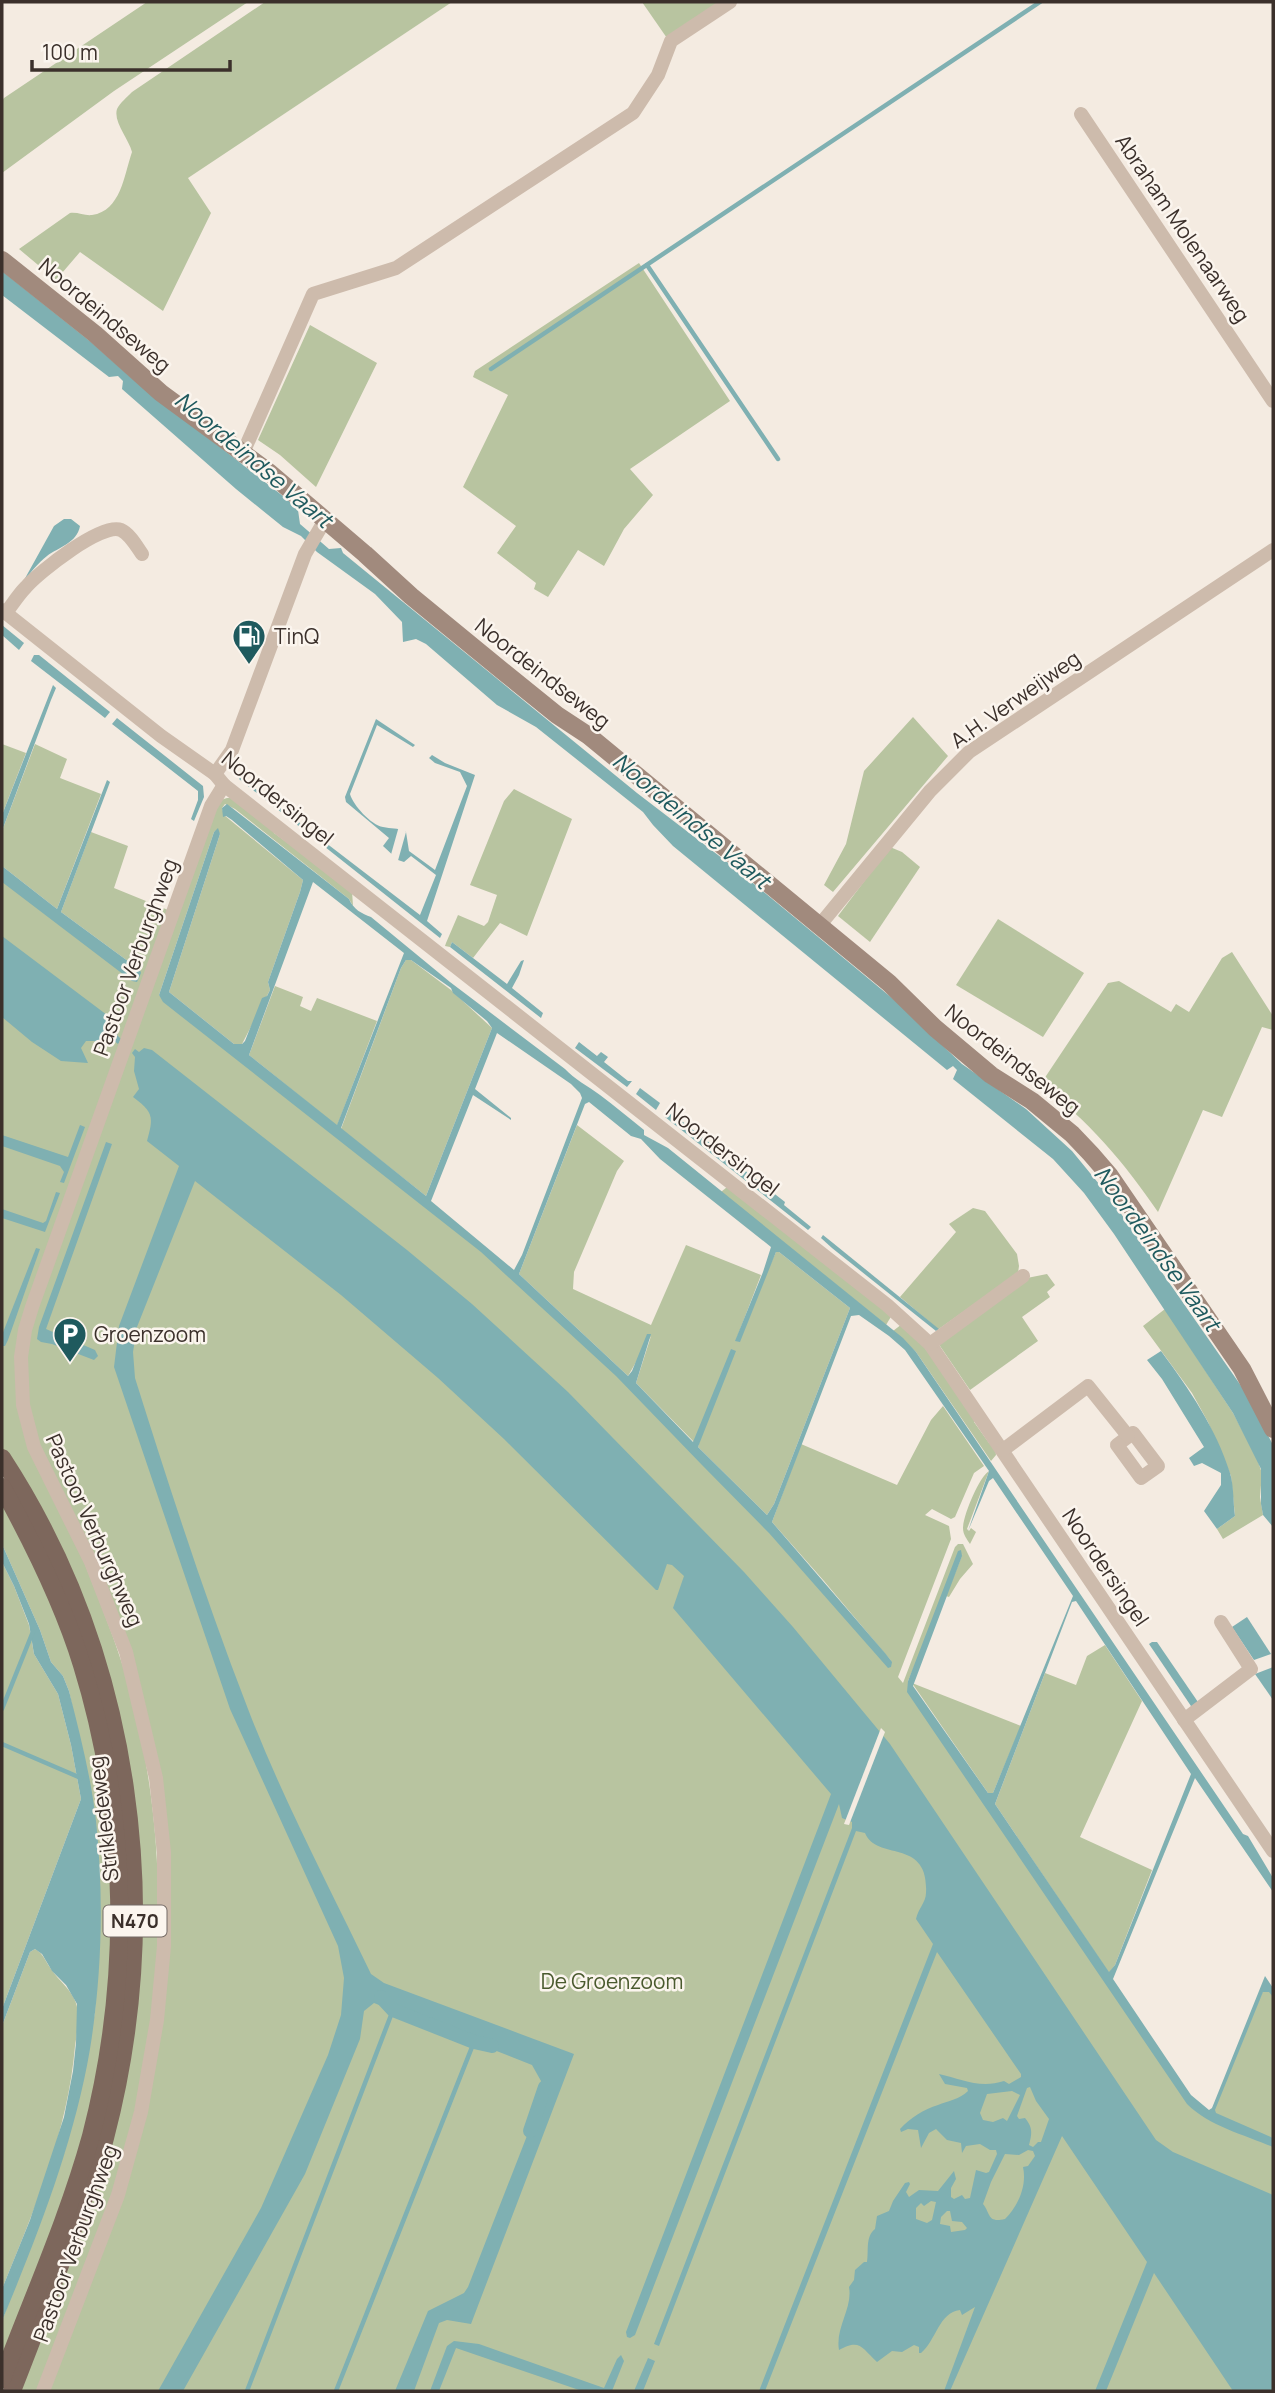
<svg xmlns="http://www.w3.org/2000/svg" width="1275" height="2393" viewBox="0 0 1275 2393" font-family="Manrope,sans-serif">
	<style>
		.green { fill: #b8c4a0 }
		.water { fill: #7fb0b2; fill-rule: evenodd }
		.pier { fill: #f4ebe1 }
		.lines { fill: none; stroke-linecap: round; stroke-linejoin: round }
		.stream { stroke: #7fb0b2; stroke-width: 4.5 }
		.canal { stroke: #7fb0b2; stroke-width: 14 }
		.street { stroke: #cdbbac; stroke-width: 14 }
		.secondary { stroke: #a18a7d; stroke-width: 18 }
		.primary { stroke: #7d675c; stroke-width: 18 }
		.labels { text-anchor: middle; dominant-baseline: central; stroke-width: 5; stroke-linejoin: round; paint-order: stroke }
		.shield { fill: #fbf5ee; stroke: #756b66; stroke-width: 2 }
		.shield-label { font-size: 19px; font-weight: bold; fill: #3b302b }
		.street-label { font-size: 21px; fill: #3b302b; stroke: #fbf5ee }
		.poi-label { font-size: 21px; fill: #3b302b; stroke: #fbf5ee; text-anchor: start }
		.park-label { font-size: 21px; fill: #4a5a2e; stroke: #fbf5ee }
		.water-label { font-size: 23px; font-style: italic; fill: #1f5a5e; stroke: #fbf5ee }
	</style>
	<rect width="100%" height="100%" fill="#f4ebe1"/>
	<g class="green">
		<polygon points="147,2 248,2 114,91 2,173 2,101 4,98"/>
		<path d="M 265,2 L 452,2 L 188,178 L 211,213 L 163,311 L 80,252 L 56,280 L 19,249 L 70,213 C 78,212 85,216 92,215 C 121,211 124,175 132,152 C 129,139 113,122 117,109 C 120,103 127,97 132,92 Z"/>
		<polygon points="642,2 727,2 669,41"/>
		<polygon points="639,263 730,401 630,469 653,495 624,529 604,566 578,550 548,597 534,589 536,583 497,553 516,526 463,487 508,395 473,377 475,371"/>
		<polygon points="310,325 377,363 316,487 280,455 258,440"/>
		<polygon points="913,717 948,756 833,892 824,885 846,844 864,771"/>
		<polygon points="2,744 26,753 2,815"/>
		<polygon points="35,744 67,759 60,778 101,794 57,909 2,866 2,831"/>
		<polygon points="514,789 572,819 527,936 500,923 473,958 452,942 450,947 445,946 446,943 458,915 484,926 488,922 497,895 470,885 504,801"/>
		<path d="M 227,798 L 231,798 L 273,828 L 274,833 L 285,841 L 289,840 L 352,891 L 353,906 L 349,899 L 235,809 L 225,804 L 222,808 L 224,815 L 303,880 L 300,892 L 268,982 L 270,990 L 242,1044 L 234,1044 L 169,992 L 220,834 L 217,830 L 214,832 L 159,995 L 461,1229 L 639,1393 L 892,1662 L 824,1581 L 772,1522 L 801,1444 L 897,1485 L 931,1420 L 943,1406 L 984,1466 L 974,1473 L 955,1517 L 951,1519 L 932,1509 L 925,1515 L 949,1526 L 951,1539 L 898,1677 L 903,1683 L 955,1547 L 958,1544 L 963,1544 L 973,1564 L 960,1579 L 949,1597 L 946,1596 L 963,1553 L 908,1681 L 1185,2098 L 1210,2114 L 1263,1991 L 1267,1985 L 1273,1994 L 1273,2391 L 49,2391 L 117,2212 L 167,1968 L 144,1704 L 83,1559 C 99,1600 116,1641 128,1683 C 171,1837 167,2006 123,2158 C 100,2238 66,2314 37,2391 L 16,2391 L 81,2221 L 133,1820 L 2,1451 L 2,875 L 140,970 L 61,912 L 91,832 L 128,846 L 114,888 L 168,910 L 221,800 Z"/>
		<polygon points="890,847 902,852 920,867 870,942 838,916"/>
		<polygon points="998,919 1084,973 1043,1037 956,985"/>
		<path d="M 1232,952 L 1273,1016 L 1273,1030 L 1262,1027 L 1222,1117 L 1203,1110 L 1158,1212 C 1126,1165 1087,1118 1040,1085 L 1108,983 L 1119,981 L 1171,1012 L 1176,1004 L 1189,1012 L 1222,958 Z"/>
		<polygon points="406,960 411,960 451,990 492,1028 426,1196 341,1129 401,968"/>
		<polygon points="275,986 303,997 300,1006 311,1011 317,998 377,1021 337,1126 249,1055"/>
		<polygon points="577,1125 624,1161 617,1171 574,1272 573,1289 651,1325 686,1245 761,1275 736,1340 776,1252 779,1252 850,1308 774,1504 767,1515 698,1447 709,1405 694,1442 636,1383 651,1336 628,1376 519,1274"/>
		<polygon points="727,1187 892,1315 886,1325 721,1192"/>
		<polygon points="973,1208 985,1211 1017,1254 1019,1266 1018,1273 936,1331 938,1329 900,1297 956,1232 949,1224"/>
		<polygon points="1047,1274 1055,1285 1047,1292 1050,1297 1022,1317 1038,1341 970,1390 940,1346 940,1343 1027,1278"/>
		<polygon points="1165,1309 1233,1413 1256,1456 1262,1473 1260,1497 1263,1515 1223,1539 1217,1529 1235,1516 1231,1476 1208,1422 1192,1393 1143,1326"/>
		<polygon points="902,1324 919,1340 976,1417 974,1422 989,1443 995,1446 996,1455 991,1461 916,1352 893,1331"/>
		<path d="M 989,1471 L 967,1529 L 969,1531 L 971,1528 L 976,1532 L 970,1544 C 967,1539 963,1535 963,1528 C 963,1516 979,1477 989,1471 Z"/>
		<polygon points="2,1494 32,1551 89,1704 114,1854 110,2013 80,2153 2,2364 2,2321 64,2153 76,2110 95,2012 100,1871 92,1797 69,1691 63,1676 51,1662 40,1630 2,1544"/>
		<polygon points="2,1562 14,1586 29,1625 34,1654 58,1694 71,1745 81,1799 2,2009"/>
		<polygon points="1105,1645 1142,1701 1080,1837 1152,1870 1115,1965 1109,1973 995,1804 1045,1673 1076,1685 1087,1656"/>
		<polygon points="912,1683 1021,1726 993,1793 988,1793"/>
		<path d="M 35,1949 C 44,1954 45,1961 51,1969 C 59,1981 71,1989 76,2003 C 80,2016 77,2033 75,2046 C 68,2131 34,2211 2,2289 L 2,2026 L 30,1952 Z"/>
	</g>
	<g class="water">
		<polygon points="2,271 91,342 135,381 288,500 298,510 300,524 329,549 341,548 343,553 637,793 731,865 898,1003 962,1064 1026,1109 1072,1151 1108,1195 1246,1393 1273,1445 1273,1527 1263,1515 1261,1504 1261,1469 1233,1413 1114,1234 1084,1193 1053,1159 953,1079 957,1070 953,1066 947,1070 673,846 653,825 643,812 536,727 497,705 426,644 416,639 403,642 402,622 375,594 317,552 301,536 283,527 236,489 122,389 123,381 118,376 109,377 2,295"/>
		<path d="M 64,519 L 71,519 L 80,526 C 77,543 59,547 47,556 C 38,563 30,573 23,582 L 54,526 Z"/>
		<polygon points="2,625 24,643 19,650 2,635"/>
		<polygon points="34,655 39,655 110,712 105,718 31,661"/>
		<polygon points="53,685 56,688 51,700 2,831 2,815"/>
		<polygon points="117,718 203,786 204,797 194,821 191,819 198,800 198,791 112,724"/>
		<path d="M 376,719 L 415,745 L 413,747 L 377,725 L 350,794 C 353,805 371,825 383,827 C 391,829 397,827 406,832 L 409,851 L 435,870 L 467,786 L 460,772 L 435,763 L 429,758 L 432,755 L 445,763 L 475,775 L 427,921 L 442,934 L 440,938 L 239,779 L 240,777 L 420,915 L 436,875 L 411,856 L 404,862 L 398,860 L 383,846 L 389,838 L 346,802 L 345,797 Z"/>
		<polygon points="107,780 110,782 107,790 61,912 140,970 141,973 137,982 132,981 2,882 2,866 57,909"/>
		<path d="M 227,804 L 349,899 C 353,909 362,914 371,917 L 450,982 L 565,1069 C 574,1079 588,1086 600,1095 C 615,1106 629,1118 644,1130 L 644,1135 L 668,1148 L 903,1338 L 916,1352 L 1243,1834 L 1248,1836 L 1273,1878 L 1273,1892 L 1195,1778 L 1113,1979 L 1191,2095 L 1209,2110 L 1212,2108 L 1265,1976 L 1273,1988 L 1273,1997 L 1269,1992 L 1263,1992 L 1215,2110 L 1216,2113 L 1273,2138 L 1273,2147 C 1245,2135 1209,2126 1187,2104 L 907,1692 L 908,1681 L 958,1551 L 961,1550 L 962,1556 L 913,1686 L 988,1793 L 993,1793 L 1073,1596 L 993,1478 L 989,1481 L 968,1531 L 989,1471 L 905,1350 L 889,1336 L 859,1315 L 851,1316 L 772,1522 L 885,1653 L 892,1662 L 891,1667 L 888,1668 L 769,1533 L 702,1465 L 616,1376 L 481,1252 L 163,1002 L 159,995 L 214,832 L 218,828 L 220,834 L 169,992 L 234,1044 L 242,1044 L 245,1041 L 262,998 L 267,996 L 270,990 L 268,982 L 300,892 L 303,880 L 232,820 L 226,816 L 223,817 L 222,808 ZM 313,882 L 404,953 L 337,1125 L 249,1055 ZM 406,960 L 411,960 L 451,988 L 453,993 L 487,1021 L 492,1028 L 426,1196 L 341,1128 L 401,968 ZM 497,1033 L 571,1084 L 580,1093 L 582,1098 L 522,1255 L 514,1270 L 431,1201 L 473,1095 L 511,1120 L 511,1118 L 475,1089 ZM 589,1102 L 631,1136 L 641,1139 L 660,1159 L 771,1247 L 763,1272 L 735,1341 L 740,1342 L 776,1252 L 779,1252 L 850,1308 L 774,1504 L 767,1515 L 698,1447 L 736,1351 L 731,1349 L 693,1442 L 636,1383 L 651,1334 L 647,1334 L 632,1371 L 628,1376 L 519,1274 L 585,1104 ZM 1076,1601 L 1191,1774 L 1115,1965 L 1109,1972 L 995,1804 L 1072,1602 Z"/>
		<polygon points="2,936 107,1015 118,1032 117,1035 121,1039 118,1044 113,1040 108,1046 102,1047 94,1041 86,1041 81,1048 88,1063 61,1061 32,1042 2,1017"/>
		<polygon points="452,942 507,984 521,961 524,960 519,975 512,988 543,1013 541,1018 450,947"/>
		<polygon points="579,1042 597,1056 601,1052 608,1057 604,1062 628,1081 632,1081 627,1087 575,1048"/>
		<path d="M 144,1048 L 152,1050 L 407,1250 L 472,1304 L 568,1392 L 744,1572 L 793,1627 L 890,1744 L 1156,2140 L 1173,2152 L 1273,2195 L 1273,2391 L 1233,2391 L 1154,2273 L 1106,2391 L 1095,2391 L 1147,2262 L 1062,2136 L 950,2391 L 944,2391 L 975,2307 L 962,2315 L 960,2310 C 939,2312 936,2341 921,2353 L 919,2353 L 919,2347 L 914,2345 L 902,2352 L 892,2351 L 877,2362 C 862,2348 860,2338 839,2350 C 835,2328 853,2308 849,2287 L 854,2280 L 855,2270 L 864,2262 L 867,2262 C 869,2251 865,2237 875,2229 L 877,2216 L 889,2211 L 893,2201 L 905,2183 L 909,2182 L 910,2184 L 906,2192 L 909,2197 L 919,2190 L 938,2191 L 954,2171 L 956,2179 L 951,2188 L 951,2197 L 954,2199 L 962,2195 L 965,2199 L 970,2198 L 976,2170 L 986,2173 L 989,2172 L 997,2154 L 996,2150 L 990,2150 L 980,2144 L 966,2146 L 962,2153 L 961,2143 L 947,2140 L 936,2129 L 929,2133 L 921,2148 L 918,2130 L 908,2129 L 901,2132 L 900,2129 C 910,2118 924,2109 938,2105 C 948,2101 960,2099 968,2091 L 967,2088 L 945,2084 L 939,2074 C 961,2079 980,2089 1004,2081 L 1009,2084 L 1021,2077 L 1021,2074 L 937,1952 L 765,2391 L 759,2391 L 933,1944 L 916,1919 C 918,1909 926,1902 926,1893 C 929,1837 877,1862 865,1833 L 856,1831 L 659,2346 L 654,2344 L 852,1828 L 852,1822 L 842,1818 L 839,1804 L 635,2335 L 630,2338 L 627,2337 L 626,2332 L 831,1794 L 673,1608 L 684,1576 L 672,1565 L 667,1564 L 658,1590 L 656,1590 L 504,1439 L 438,1378 L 341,1295 L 195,1181 L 137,1327 L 133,1352 L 135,1378 C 170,1489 206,1601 248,1709 C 283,1800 329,1886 371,1974 L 384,1983 L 574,2054 L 471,2324 L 447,2320 L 439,2323 L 414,2391 L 395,2391 L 428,2311 L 464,2293 L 468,2287 L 539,2105 L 541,2081 L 532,2065 L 374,2003 L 364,2011 L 360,2039 L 305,2174 L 183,2391 L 158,2391 L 261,2208 L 328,2055 L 341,2015 L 344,1978 L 338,1946 L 230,1709 L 114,1367 L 119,1326 L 179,1166 L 147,1141 C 154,1116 153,1112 133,1097 L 139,1089 L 134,1071 L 135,1057 L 132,1053 L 135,1049 L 139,1052 ZM 1030,2087 L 1036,2101 L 1049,2119 L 1041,2142 L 1038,2142 L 1033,2147 L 1029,2145 C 1032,2133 1033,2128 1025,2118 L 1019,2119 L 1017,2116 L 1027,2088 ZM 1012,2091 L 1020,2095 L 1007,2121 L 1003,2118 L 993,2122 L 983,2120 L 980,2113 L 987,2094 ZM 1028,2150 L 1033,2151 L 1035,2156 L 1028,2166 L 1023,2167 C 1027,2185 1019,2205 1005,2219 C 987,2223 991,2214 983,2204 L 991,2182 L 1005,2154 L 1019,2155 ZM 931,2201 L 936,2202 L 932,2220 L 927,2223 L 916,2219 L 916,2208 L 921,2203 L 924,2206 ZM 947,2211 L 950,2211 L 952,2221 L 962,2222 L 967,2228 L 965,2230 L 951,2232 L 950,2226 L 940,2224 L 941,2217 Z"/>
		<polygon points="640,1088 660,1103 656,1110 636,1094"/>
		<polygon points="669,1111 785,1202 784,1205 811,1227 808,1230 665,1117"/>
		<polygon points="80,1125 85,1127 64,1183 60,1182 64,1172 60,1166 2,1146 2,1135 68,1157"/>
		<polygon points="106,1142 112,1144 46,1329 95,1350 98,1356 94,1360 52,1344 41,1342 37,1339 39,1327"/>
		<polygon points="56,1192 60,1193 45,1232 2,1218 2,1209 43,1223 46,1221"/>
		<polygon points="823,1235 833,1243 939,1329 936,1331 832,1248 821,1238"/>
		<polygon points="36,1248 40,1249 8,1340 5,1346 2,1346 2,1335"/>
		<path d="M 1161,1351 C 1189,1389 1216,1428 1230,1473 C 1234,1486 1233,1503 1235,1516 L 1217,1529 L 1204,1511 L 1221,1485 L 1221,1473 L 1202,1463 L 1194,1466 L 1189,1458 L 1204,1447 L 1162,1379 L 1147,1360 Z"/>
		<path d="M 2,1544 L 40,1630 L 51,1662 L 63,1676 L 69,1691 C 80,1734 91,1777 96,1821 C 104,1896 102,1975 90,2049 C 74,2143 38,2234 2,2321 L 2,2289 L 30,2220 L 64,2117 L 73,2071 L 76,2043 L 77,2004 L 66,1985 L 52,1971 L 42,1954 L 35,1949 L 30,1952 L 2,2026 L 2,2009 L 81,1799 L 71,1745 L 58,1694 L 34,1654 L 29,1624 L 14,1586 L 2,1562 Z"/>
		<polygon points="1247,1617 1271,1654 1254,1660 1232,1627"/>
		<polygon points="1152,1642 1157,1642 1200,1705 1193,1709 1149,1644"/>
		<polygon points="1273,1667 1273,1700 1255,1674"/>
		<polygon points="454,2341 479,2344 604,2388 617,2359 621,2355 624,2361 612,2391 582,2391 456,2348 439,2391 430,2391 447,2346"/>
		<polygon points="648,2358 655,2361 643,2391 634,2391"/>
	</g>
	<g class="pier">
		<polygon points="399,826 406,832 397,864 390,858"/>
		<polygon points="881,1728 885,1732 849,1825 844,1824"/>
	</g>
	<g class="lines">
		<g class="stream">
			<polyline points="647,265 778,459"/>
			<polyline points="491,369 1040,2"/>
			<polyline points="2,1709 34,1629"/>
			<polyline points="2,1744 81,1778"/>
			<polyline points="247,2391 393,2010"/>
			<polyline points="336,2391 474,2042"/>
		</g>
		<g class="canal">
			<polyline points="381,1997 393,2010 474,2042 492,2046"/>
			<polyline points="530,2131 545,2087"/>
		</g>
		<g class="street">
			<polyline points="1081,114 1273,401"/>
			<polyline points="243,453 313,294 396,268 633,113 658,75 671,41 730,2"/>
			<polyline points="2,610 161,736 215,774 224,785 887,1305 930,1344 1273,1851"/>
			<path d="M 6,613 C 12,605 18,595 26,587 C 39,572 102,522 121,530 C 130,534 137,547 142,554"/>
			<polyline points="215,774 232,750 305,554 325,520"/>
			<polyline points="819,926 930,791 969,752 1273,550"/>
			<polyline points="930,1344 1023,1276"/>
			<polygon points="1133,1433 1158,1466 1141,1478 1117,1445"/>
			<polyline points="1003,1450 1088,1386 1128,1436"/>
			<polyline points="1184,1720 1251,1669 1221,1622"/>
			<polyline points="43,2391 118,2195 141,2112 157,2020 164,1946 164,1852 156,1778 126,1652 91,1562 34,1447 23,1405 21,1357 25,1330 32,1307 211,806 224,785"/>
		</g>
		<polyline class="secondary" points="2,260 95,334 161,393 270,473 365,554 411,596 505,673 557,715 589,736 889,983 935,1028 991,1075 1032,1101 1072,1134 1091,1154 1110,1176 1242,1369 1273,1429"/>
		<g class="primary">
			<path d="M 2,1458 C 132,1657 165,1909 105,2138 C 100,2158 91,2178 84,2198 C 62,2263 37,2327 12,2391"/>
			<path d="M 2,1487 C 33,1543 63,1603 82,1665 C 129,1817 131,1982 91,2136 C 68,2219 32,2299 2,2379"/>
		</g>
	</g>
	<defs>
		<symbol id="fuel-pin" viewBox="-11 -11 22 30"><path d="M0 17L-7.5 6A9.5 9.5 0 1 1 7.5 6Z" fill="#1f5a5e" stroke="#fbf5ee"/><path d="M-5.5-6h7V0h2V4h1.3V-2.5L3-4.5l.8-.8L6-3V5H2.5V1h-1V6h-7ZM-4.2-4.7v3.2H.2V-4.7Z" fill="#fff"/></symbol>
		<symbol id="parking-pin" viewBox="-11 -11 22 30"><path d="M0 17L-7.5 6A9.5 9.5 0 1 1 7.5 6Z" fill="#1f5a5e" stroke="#fbf5ee"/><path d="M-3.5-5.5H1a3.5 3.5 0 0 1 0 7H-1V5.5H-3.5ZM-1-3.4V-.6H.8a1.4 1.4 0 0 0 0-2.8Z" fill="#fff"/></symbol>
	</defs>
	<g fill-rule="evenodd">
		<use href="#fuel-pin" x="230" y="617" width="38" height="52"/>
		<use href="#parking-pin" x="51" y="1315" width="38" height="52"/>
	</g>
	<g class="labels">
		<rect class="shield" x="103.5" y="1905.5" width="63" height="31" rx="5"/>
		<g class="shield-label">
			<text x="135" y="1921">N470</text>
		</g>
		<g class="street-label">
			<text transform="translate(1183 228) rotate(56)">Abraham Molenaarweg</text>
			<text transform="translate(105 315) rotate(40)">Noordeindseweg</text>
			<text transform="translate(543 673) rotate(38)">Noordeindseweg</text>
			<text transform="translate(1015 699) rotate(-35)">A.H. Verweijweg</text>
			<text transform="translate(278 798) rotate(39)">Noordersingel</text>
			<text transform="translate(135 957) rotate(-70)">Pastoor Verburghweg</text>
			<text transform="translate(1013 1059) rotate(38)">Noordeindseweg</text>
			<text transform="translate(723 1149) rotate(38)">Noordersingel</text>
			<text transform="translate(95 1530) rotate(66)">Pastoor Verburghweg</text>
			<text transform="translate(1106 1567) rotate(56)">Noordersingel</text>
			<text transform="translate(103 1819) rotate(-97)">Strikledeweg</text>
			<text transform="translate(75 2243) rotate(-70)">Pastoor Verburghweg</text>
		</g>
		<g class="poi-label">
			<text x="274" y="636">TinQ</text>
			<text x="94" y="1334">Groenzoom</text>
		</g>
		<g class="park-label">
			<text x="612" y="1981">De Groenzoom</text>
		</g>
		<g class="water-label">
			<text transform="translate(254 459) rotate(40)">Noordeindse Vaart</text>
			<text transform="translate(692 820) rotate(40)">Noordeindse Vaart</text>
			<text transform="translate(1158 1248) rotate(54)">Noordeindse Vaart</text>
		</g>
	</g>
	<rect width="1275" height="2393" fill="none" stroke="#3b302b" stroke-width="7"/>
	<path d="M32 60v10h198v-10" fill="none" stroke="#3b302b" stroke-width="3.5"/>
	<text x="42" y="60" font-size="21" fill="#3b302b" stroke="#fbf5ee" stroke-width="5" paint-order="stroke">100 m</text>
</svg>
